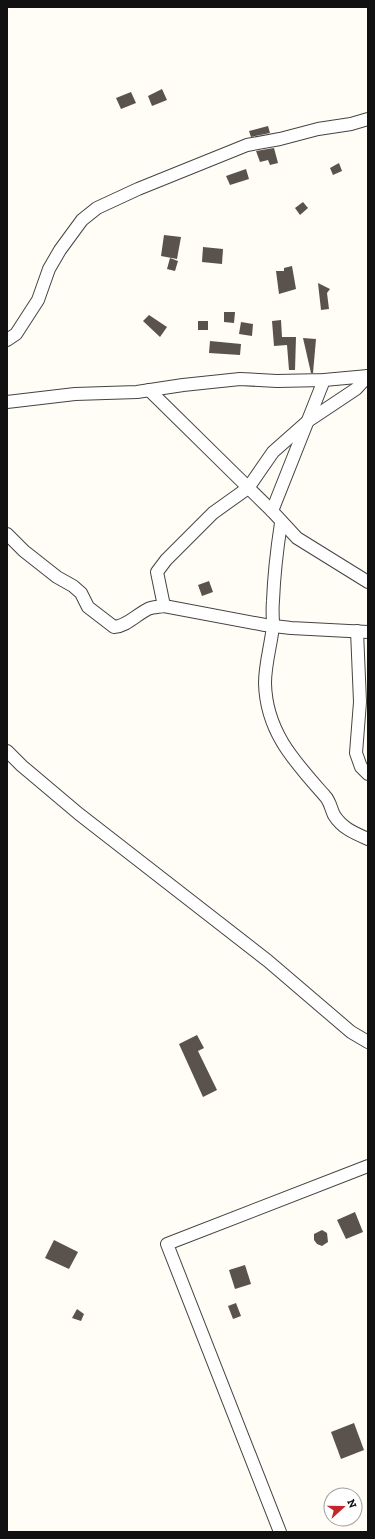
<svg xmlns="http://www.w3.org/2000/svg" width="375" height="1539" viewBox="0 0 375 1539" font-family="'Zilla Slab',serif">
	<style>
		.building { fill: #5a524d }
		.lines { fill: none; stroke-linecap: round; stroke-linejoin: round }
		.minor-casing { stroke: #444; stroke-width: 14 }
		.minor { stroke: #fff; stroke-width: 12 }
	</style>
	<rect width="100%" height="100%" fill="#fffdf5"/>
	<g class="building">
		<polygon points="162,89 167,100 152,106 148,96"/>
		<polygon points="131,92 136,103 121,109 116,98"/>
		<polygon points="268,126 270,133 251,137 249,131"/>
		<polygon points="274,148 278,163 270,165 268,160 260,162 256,151"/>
		<polygon points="339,163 342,171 333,175 330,168"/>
		<polygon points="246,169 249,179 230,185 226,176"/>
		<polygon points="303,202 308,208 300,215 295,208"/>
		<polygon points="164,235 181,237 177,259 161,256"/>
		<polygon points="203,247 223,249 222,264 202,262"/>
		<polygon points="170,258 178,261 175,271 167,269"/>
		<polygon points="292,266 296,289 279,294 276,271 284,271 284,268"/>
		<polygon points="318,283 330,289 327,293 329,309 321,310"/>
		<polygon points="224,312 235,312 234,323 224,322"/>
		<polygon points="149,315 167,327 160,337 143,321"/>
		<polygon points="281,320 282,337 296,337 295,370 289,370 287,345 274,346 272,321"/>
		<rect x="198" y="321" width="10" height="9"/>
		<polygon points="241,322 253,324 252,336 239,334"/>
		<polygon points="303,338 316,339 313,373 311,373"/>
		<polygon points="210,341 241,344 240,355 209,353"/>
		<polygon points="209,581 213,592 202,596 198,585"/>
		<polygon points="197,1035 204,1048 198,1051 217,1090 203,1097 179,1044"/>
		<polygon points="355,1212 363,1232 346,1239 337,1220"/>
		<polygon points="322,1230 327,1233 328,1242 322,1246 317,1244 314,1240 314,1234"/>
		<polygon points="54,1240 78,1252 69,1269 45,1258"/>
		<polygon points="245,1265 251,1284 235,1289 229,1270"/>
		<polygon points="236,1303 241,1316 233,1319 228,1306"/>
		<polygon points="77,1309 84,1314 81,1321 72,1318"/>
		<polygon points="354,1423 364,1450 341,1459 331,1432"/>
	</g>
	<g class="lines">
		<defs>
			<g id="minor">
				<polyline points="7,340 16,334 38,300 49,269 60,250 82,220 97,208 138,189 247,145 280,139 318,129 351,124 368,119"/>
				<polyline points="149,390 272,511 297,538 368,582"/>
				<polyline points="7,402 75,394 137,392 183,385 240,379 277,381 324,380 368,376"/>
				<polyline points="272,511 324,380"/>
				<path d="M 281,523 C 277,549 274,575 273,601 C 272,609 273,618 273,626 C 271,645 265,664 265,683 C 266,732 295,762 325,796 C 330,801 331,809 334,815 C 342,828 354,833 368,839"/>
				<path d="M 7,534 L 24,551 L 57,577 L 73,586 L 81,593 L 88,607 L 114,627 C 127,626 136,615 148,609 C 152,607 159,607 164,606 L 265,625 L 291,628 L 368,632"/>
				<polyline points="164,606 157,572 166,560 213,513 248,488 273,452 308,421 356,389 368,376"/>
				<polyline points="357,631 360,702 356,753 361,767 368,774"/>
				<polyline points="7,751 22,766 79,814 268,961 351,1032 368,1042"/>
				<polyline points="280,1532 167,1244 368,1166"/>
			</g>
		</defs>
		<use href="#minor" class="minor-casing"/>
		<use href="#minor" class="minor"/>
	</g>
	<rect width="375" height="1539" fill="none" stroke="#111111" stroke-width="16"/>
	<g transform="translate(343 1507) rotate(69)"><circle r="19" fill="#ffffff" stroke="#a0a0a0"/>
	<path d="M0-3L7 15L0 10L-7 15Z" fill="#c4262e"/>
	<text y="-6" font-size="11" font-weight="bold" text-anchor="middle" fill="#111111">N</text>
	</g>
</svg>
